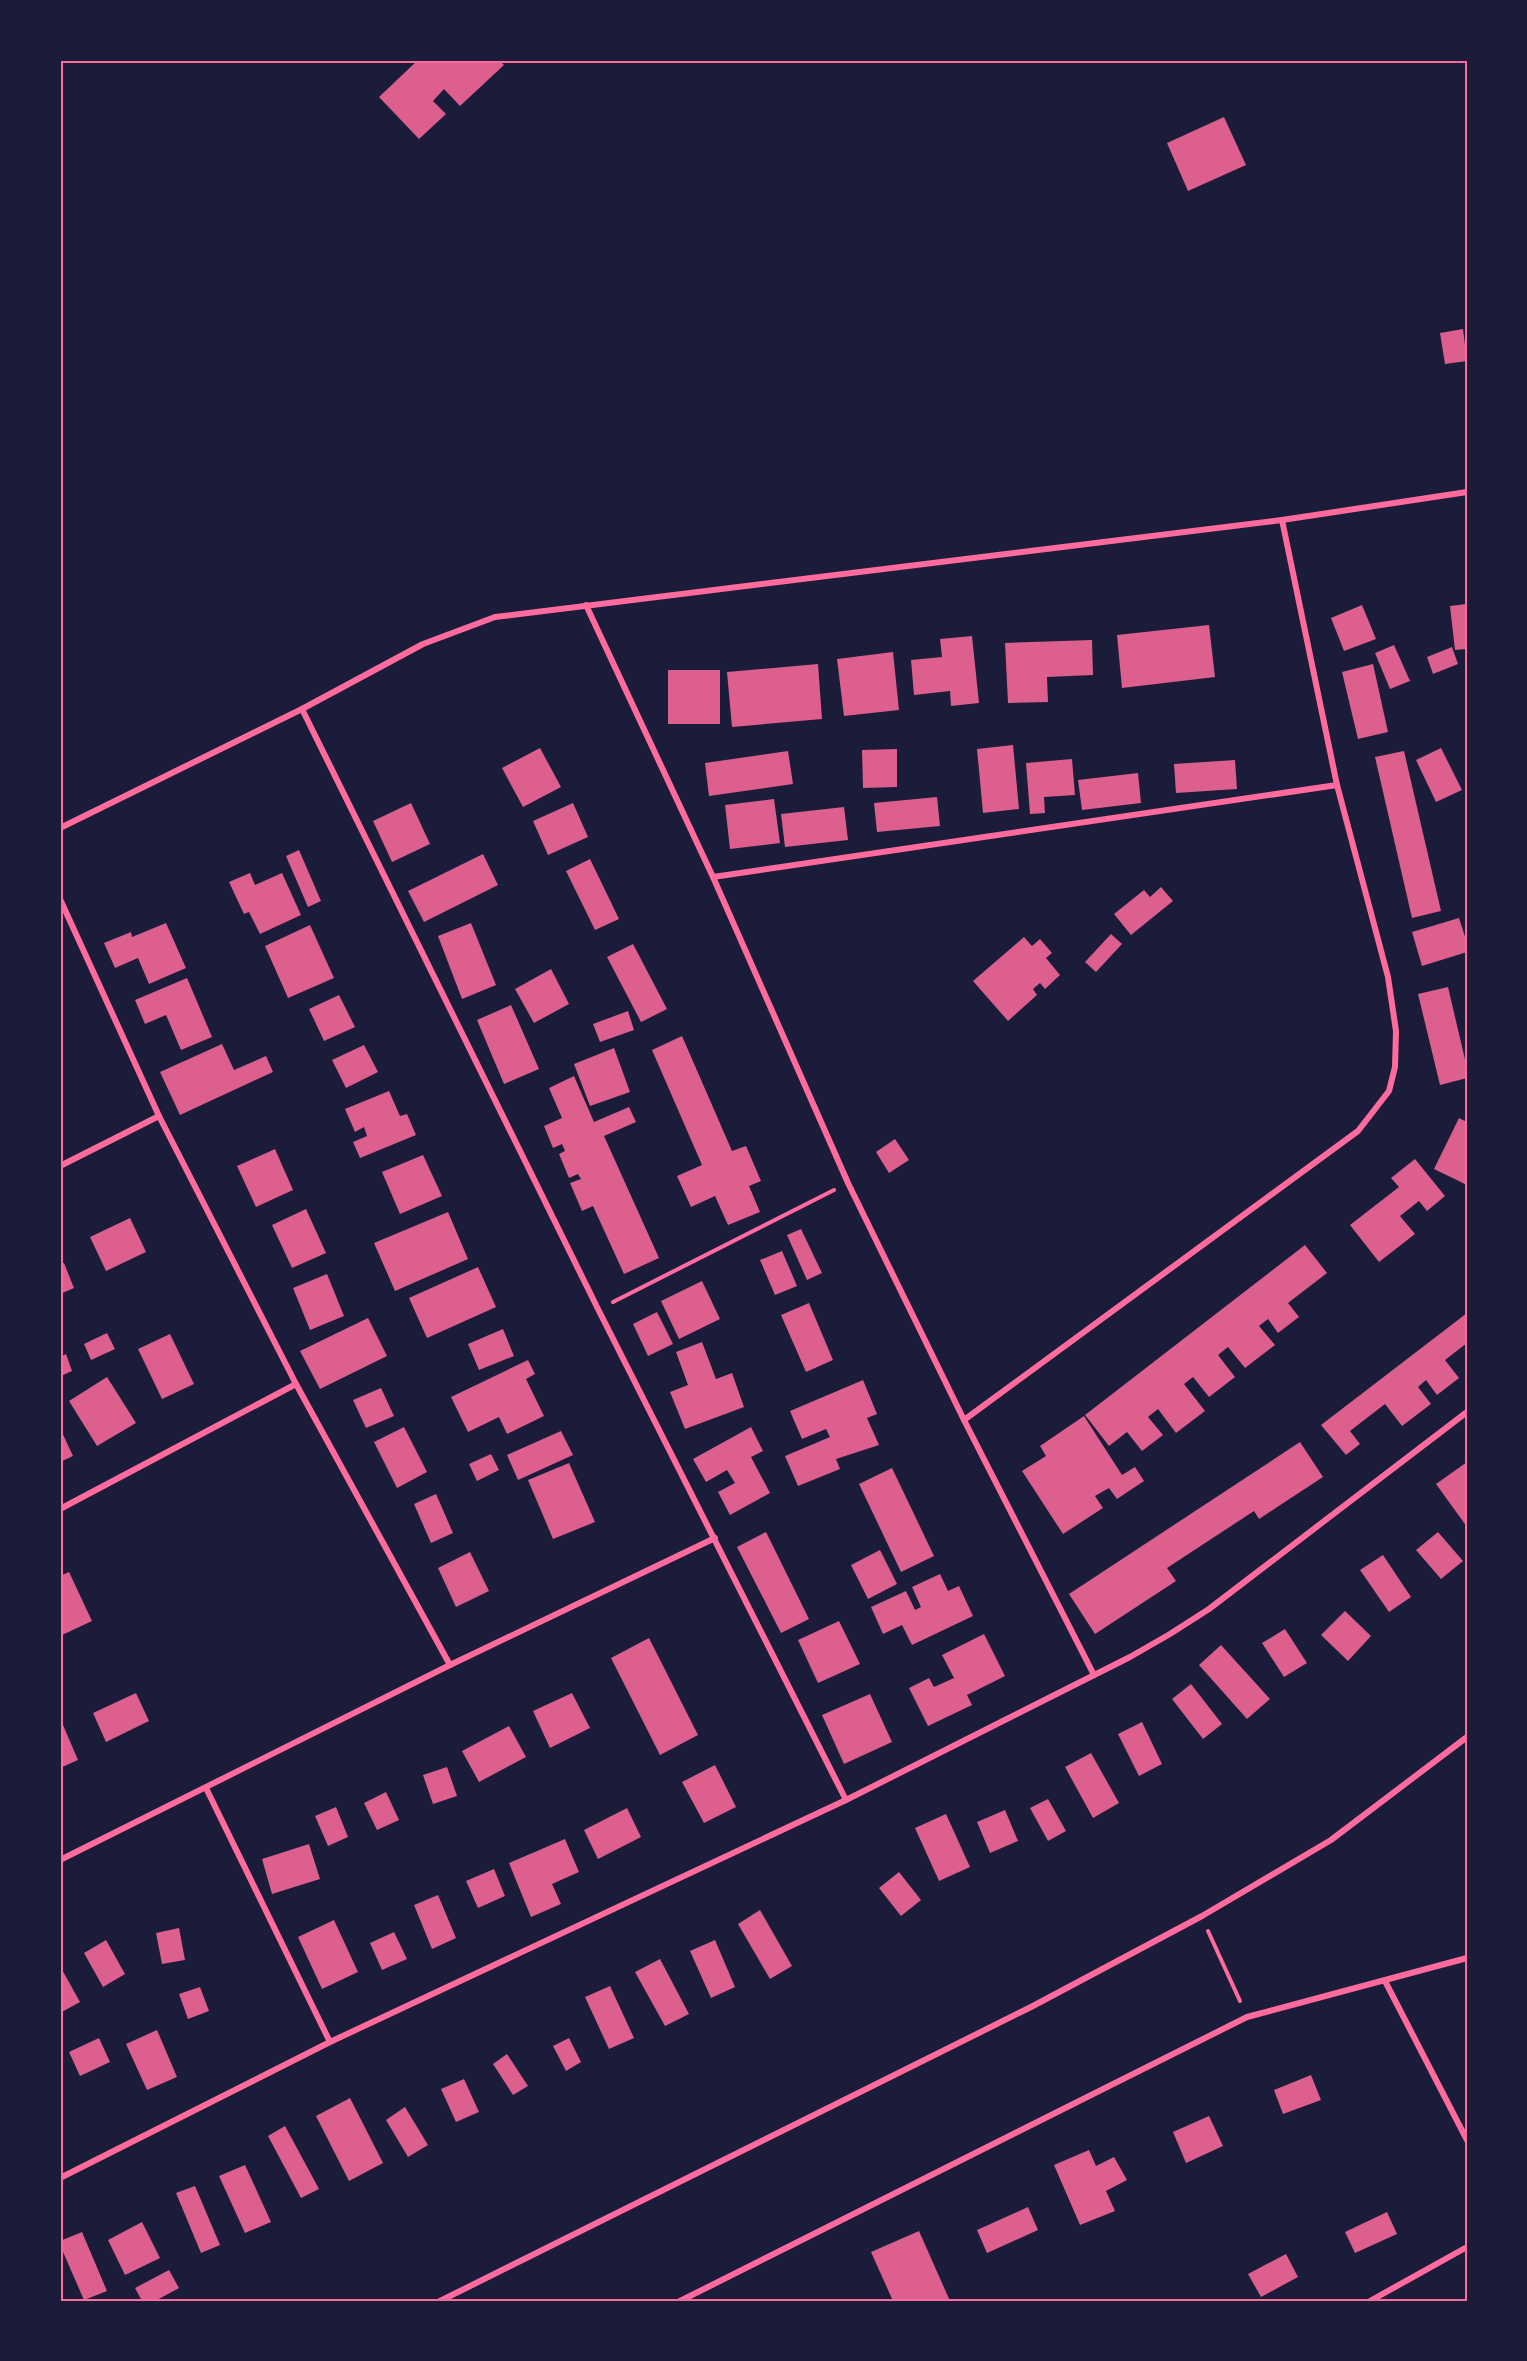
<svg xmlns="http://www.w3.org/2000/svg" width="1527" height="2361" viewBox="0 0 1527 2361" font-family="Signika,sans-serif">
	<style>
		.building { fill: #dd5f8e }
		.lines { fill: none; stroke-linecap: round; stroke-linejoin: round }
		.path { stroke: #ff6b9d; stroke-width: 4 }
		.minor { stroke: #ff6b9d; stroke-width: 6 }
		.neatline { fill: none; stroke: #ff6b9d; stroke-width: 2 }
	</style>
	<rect width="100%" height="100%" fill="#1b1b3a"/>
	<g class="building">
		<polygon points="418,60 499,60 504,65 460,106 444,89 433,101 446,114 419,139 379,97"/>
		<polygon points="1224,117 1246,165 1188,191 1167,143"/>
		<polygon points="1463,329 1467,361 1445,364 1440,333"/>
		<polygon points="1467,604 1467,649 1455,650 1450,606"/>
		<polygon points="1362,605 1376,639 1344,651 1331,618"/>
		<polygon points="1209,625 1215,677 1122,688 1117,635"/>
		<polygon points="972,636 979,703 951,706 950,691 914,695 911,660 942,657 940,639"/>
		<polygon points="1092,640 1093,675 1047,677 1048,702 1008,703 1005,643"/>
		<polygon points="1394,645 1410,681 1390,689 1375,653"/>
		<polygon points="1452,647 1458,664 1433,674 1427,657"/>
		<polygon points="893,652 899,710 844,716 837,659"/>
		<polygon points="818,664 822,719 732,727 727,672"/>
		<polygon points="1373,664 1388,732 1358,739 1342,672"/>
		<rect x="668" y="670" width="52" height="54"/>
		<polygon points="1013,745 1019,809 983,813 977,749"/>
		<polygon points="540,748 561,787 523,807 502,768"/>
		<polygon points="1441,748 1462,790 1436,802 1416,760"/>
		<polygon points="897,749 897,787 863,788 862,750"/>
		<polygon points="788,751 793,784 709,796 705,763"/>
		<polygon points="1404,751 1441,911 1412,918 1375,757"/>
		<polygon points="1072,759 1075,795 1044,797 1045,813 1030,814 1026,763"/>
		<polygon points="1235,760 1237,789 1176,793 1174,764"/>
		<polygon points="1138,773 1141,803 1082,810 1078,780"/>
		<polygon points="937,797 940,826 877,832 874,803"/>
		<polygon points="774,799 780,843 730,849 725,805"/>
		<polygon points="411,803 430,844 392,862 373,821"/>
		<polygon points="573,803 588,837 548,855 533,821"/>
		<polygon points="844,807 848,840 785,847 781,814"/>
		<polygon points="299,850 321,901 308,907 286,856"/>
		<polygon points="483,854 498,885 424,922 408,891"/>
		<polygon points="590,859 619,919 595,930 566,871"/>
		<polygon points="250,873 255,885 282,873 301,915 260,934 249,912 244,914 229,882"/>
		<polygon points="1161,887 1173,901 1131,935 1114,914 1144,890 1150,897"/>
		<polygon points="1459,918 1467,943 1467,952 1422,966 1412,932"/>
		<polygon points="166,923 186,968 149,984 138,958 115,968 104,943 131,932 132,937"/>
		<polygon points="471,923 496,985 462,999 438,936"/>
		<polygon points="310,925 334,978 288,998 265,946"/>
		<polygon points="1111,934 1122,944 1096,972 1085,962"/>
		<polygon points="1024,937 1032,946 1040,939 1052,953 1046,958 1060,975 1045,989 1040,983 1033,989 1037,995 1008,1021 973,981"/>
		<polygon points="633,944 667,1009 641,1022 607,957"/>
		<polygon points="551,969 569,1004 534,1023 515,989"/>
		<polygon points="187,978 212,1037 181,1050 166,1015 145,1024 135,1000"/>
		<polygon points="1448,987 1467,1068 1467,1078 1440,1085 1418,994"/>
		<polygon points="339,995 355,1027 324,1041 309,1009"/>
		<polygon points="511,1005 539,1069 504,1084 477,1020"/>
		<polygon points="628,1011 634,1030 600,1042 593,1024"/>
		<polygon points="682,1036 732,1151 746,1146 761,1181 749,1186 760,1212 728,1225 715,1196 691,1207 677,1176 702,1165 652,1050"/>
		<polygon points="222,1044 234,1070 266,1056 273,1072 180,1115 160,1072"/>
		<polygon points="364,1045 378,1072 346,1088 332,1060"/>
		<polygon points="614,1048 630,1092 590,1106 574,1064"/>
		<polygon points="574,1076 594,1122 629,1107 636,1122 604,1136 659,1258 624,1274 593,1206 582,1211 570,1183 581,1179 578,1174 569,1178 559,1154 565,1151 562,1144 553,1148 544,1126 562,1118 549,1088"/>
		<polygon points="389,1091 400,1116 407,1114 416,1135 360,1158 353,1142 367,1136 364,1127 355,1132 345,1109"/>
		<polygon points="1459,1118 1467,1122 1467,1185 1434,1169"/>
		<polygon points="895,1139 909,1160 889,1173 876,1152"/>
		<polygon points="275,1149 293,1190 256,1207 237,1166"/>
		<polygon points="423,1155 442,1196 400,1214 382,1172"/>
		<polygon points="1415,1159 1445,1196 1427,1211 1419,1201 1400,1216 1415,1234 1379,1262 1350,1225 1399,1187 1391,1178"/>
		<polygon points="306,1209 326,1253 292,1268 272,1225"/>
		<polygon points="448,1212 468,1259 395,1291 374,1243"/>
		<polygon points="130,1218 146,1252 106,1271 90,1237"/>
		<polygon points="801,1229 822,1273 807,1280 787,1235"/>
		<polygon points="1305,1245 1327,1273 1288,1303 1299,1317 1278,1333 1268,1319 1259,1326 1275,1345 1245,1368 1228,1347 1218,1355 1235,1377 1209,1397 1193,1377 1184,1384 1205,1411 1176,1433 1158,1409 1148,1417 1163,1435 1142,1451 1127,1432 1109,1446 1085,1415"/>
		<polygon points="782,1251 797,1286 775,1295 760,1260"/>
		<polygon points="64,1263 74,1288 60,1294 60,1264"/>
		<polygon points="478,1267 496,1307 427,1338 409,1298"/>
		<polygon points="327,1274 344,1316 310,1330 293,1288"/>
		<polygon points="702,1281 720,1319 679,1339 661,1301"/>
		<polygon points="809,1303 833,1360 806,1372 781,1315"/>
		<polygon points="657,1312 673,1344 648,1356 633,1324"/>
		<polygon points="1467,1313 1467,1343 1445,1360 1459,1378 1437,1395 1426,1380 1418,1387 1431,1404 1402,1426 1385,1404 1350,1431 1360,1444 1346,1455 1321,1425"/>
		<polygon points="368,1318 387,1356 320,1389 300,1351"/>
		<polygon points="503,1329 514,1356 479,1370 468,1344"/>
		<polygon points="107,1333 115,1349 91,1360 84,1344"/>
		<polygon points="170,1334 194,1384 162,1399 138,1349"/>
		<polygon points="702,1342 716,1379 732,1373 744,1407 685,1429 670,1392 688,1385 676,1352"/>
		<polygon points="66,1354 72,1371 61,1376 60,1357"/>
		<polygon points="528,1360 535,1374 526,1379 544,1416 507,1434 499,1417 468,1432 451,1397"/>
		<polygon points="107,1377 136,1423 97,1446 69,1401"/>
		<polygon points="863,1380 877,1414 867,1418 879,1445 836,1459 840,1469 798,1486 785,1456 830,1437 826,1429 802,1439 790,1411"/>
		<polygon points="381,1388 394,1416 366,1428 353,1400"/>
		<polygon points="1084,1416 1122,1475 1135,1467 1144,1481 1117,1499 1109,1488 1095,1496 1103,1508 1063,1534 1022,1471 1046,1456 1040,1446"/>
		<polygon points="404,1427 427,1472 397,1488 374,1442"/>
		<polygon points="751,1427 763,1451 751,1457 770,1493 730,1515 718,1492 735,1483 727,1470 706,1482 693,1459"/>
		<polygon points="60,1428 73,1456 60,1462"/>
		<polygon points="561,1431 573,1455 518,1480 507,1455"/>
		<polygon points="1300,1442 1323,1477 1259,1519 1254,1511 1167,1568 1176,1581 1095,1634 1069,1594"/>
		<polygon points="491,1454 499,1470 477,1481 469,1464"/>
		<polygon points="1467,1462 1467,1527 1436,1484"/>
		<polygon points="569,1463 595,1522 553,1539 528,1480"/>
		<polygon points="892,1468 934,1556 901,1572 859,1484"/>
		<polygon points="436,1494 453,1533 431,1543 414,1504"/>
		<polygon points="766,1532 809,1619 781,1633 737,1547"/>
		<polygon points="1438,1532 1463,1561 1441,1579 1416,1550"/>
		<polygon points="880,1550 897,1584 868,1599 851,1565"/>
		<polygon points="470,1552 489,1591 456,1607 438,1568"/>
		<polygon points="1383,1555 1411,1597 1389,1612 1360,1570"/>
		<polygon points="69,1572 92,1621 60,1636 60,1576"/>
		<polygon points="940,1574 948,1591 959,1586 973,1616 912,1645 902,1625 883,1634 871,1607 906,1591 915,1610 921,1607 912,1587"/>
		<polygon points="1345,1611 1371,1636 1348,1661 1321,1635"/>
		<polygon points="839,1621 860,1664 818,1683 798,1640"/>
		<polygon points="1285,1629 1307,1663 1284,1677 1262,1643"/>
		<polygon points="984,1634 1005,1676 967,1695 972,1705 928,1726 909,1688 929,1678 934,1687 954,1678 942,1655"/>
		<polygon points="649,1638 698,1735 660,1755 611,1658"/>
		<polygon points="1221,1645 1270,1699 1247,1719 1199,1665"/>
		<polygon points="1191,1684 1222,1724 1203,1739 1172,1699"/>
		<polygon points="136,1693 149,1721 106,1742 93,1713"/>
		<polygon points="572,1693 590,1728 550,1748 533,1711"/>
		<polygon points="870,1694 892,1742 844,1764 822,1715"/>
		<polygon points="60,1718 78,1760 60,1768"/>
		<polygon points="1142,1722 1162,1764 1139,1776 1118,1734"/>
		<polygon points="509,1726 526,1757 479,1782 462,1751"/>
		<polygon points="1091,1753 1119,1803 1093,1818 1065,1767"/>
		<polygon points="715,1765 736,1807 704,1823 682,1782"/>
		<polygon points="447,1767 457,1796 433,1804 423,1775"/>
		<polygon points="386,1792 399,1820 377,1830 364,1803"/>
		<polygon points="1048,1799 1066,1831 1048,1841 1030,1808"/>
		<polygon points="336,1807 348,1837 328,1846 315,1816"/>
		<polygon points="627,1808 641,1837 598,1859 584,1830"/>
		<polygon points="1005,1810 1018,1841 990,1853 977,1822"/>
		<polygon points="946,1814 970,1867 939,1881 915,1828"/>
		<polygon points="565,1839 579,1872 552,1884 561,1904 531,1917 509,1863"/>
		<polygon points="309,1844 320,1879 272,1894 262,1859"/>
		<polygon points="494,1869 505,1896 478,1908 466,1881"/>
		<polygon points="899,1872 921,1900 901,1916 879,1888"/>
		<polygon points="438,1895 456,1938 432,1949 414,1905"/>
		<polygon points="760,1910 792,1966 770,1979 738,1924"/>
		<polygon points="334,1920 358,1972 322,1989 298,1937"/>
		<polygon points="179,1928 185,1960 162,1964 156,1933"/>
		<polygon points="394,1932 407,1959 382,1970 370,1943"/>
		<polygon points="106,1940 125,1974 103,1987 84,1953"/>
		<polygon points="715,1940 735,1987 711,1998 690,1951"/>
		<polygon points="660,1959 689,2014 665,2026 635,1972"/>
		<polygon points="60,1966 80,2002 60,2013"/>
		<polygon points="610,1986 634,2038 609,2049 585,1997"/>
		<polygon points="200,1987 209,2011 188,2019 179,1994"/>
		<polygon points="157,2030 177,2077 147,2090 126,2044"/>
		<polygon points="99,2038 110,2062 80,2076 69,2052"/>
		<polygon points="569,2038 581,2062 566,2071 553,2046"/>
		<polygon points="507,2054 528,2086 513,2095 493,2064"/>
		<polygon points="1311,2075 1321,2100 1283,2114 1274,2090"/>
		<polygon points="464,2079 479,2112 456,2122 441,2089"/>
		<polygon points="350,2098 383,2163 349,2181 316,2116"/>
		<polygon points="405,2107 428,2145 408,2157 386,2120"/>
		<polygon points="1209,2116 1223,2146 1186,2163 1173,2132"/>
		<polygon points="285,2126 319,2189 301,2198 268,2136"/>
		<polygon points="1089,2150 1096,2166 1114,2157 1127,2180 1106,2191 1115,2211 1080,2225 1054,2165"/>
		<polygon points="245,2165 271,2222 245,2233 219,2176"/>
		<polygon points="195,2186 220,2245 201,2253 176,2193"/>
		<polygon points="1028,2207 1038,2230 987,2253 977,2230"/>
		<polygon points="1387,2212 1397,2234 1355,2253 1345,2232"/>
		<polygon points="142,2222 160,2258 125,2275 108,2240"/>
		<polygon points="919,2231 950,2301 893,2301 871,2252"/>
		<polygon points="82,2232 107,2291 84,2300 60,2245 60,2241"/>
		<polygon points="1286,2254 1298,2277 1261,2297 1248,2274"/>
		<polygon points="169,2270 179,2288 155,2301 142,2301 135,2288"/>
	</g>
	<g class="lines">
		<g class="path">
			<polyline points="613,1302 834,1190"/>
			<polyline points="1208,1931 1240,2001"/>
		</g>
		<g class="minor">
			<polyline points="586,605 713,877 848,1183 964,1420 1094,1675"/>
			<polyline points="302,709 598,1309 846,1800"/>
			<polyline points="60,828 302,709 423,644 495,617 1282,520 1467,492"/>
			<polyline points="713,877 1337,785"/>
			<polyline points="60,899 159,1116 296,1384 450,1665"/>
			<polyline points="60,1166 159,1116"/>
			<polyline points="964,1420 1358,1131 1389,1091 1395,1067 1396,1031 1388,977 1337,785 1282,520"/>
			<polyline points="60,1509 296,1384"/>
			<polyline points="206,1788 330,2042"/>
			<polyline points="60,1860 450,1665 715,1538"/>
			<polyline points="1385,1981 1467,2140"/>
			<polyline points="60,2178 330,2042 846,1800 1130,1657 1170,1634 1209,1609 1467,1412"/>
			<polyline points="440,2301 1031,2007 1202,1916 1331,1840 1467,1737"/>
			<polyline points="680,2301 1247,2017 1467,1958"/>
			<polyline points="1370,2301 1467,2247"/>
		</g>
	</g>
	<rect width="1527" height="2361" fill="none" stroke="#1b1b3a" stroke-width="123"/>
	<rect x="62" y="62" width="1404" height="2238" class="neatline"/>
</svg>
